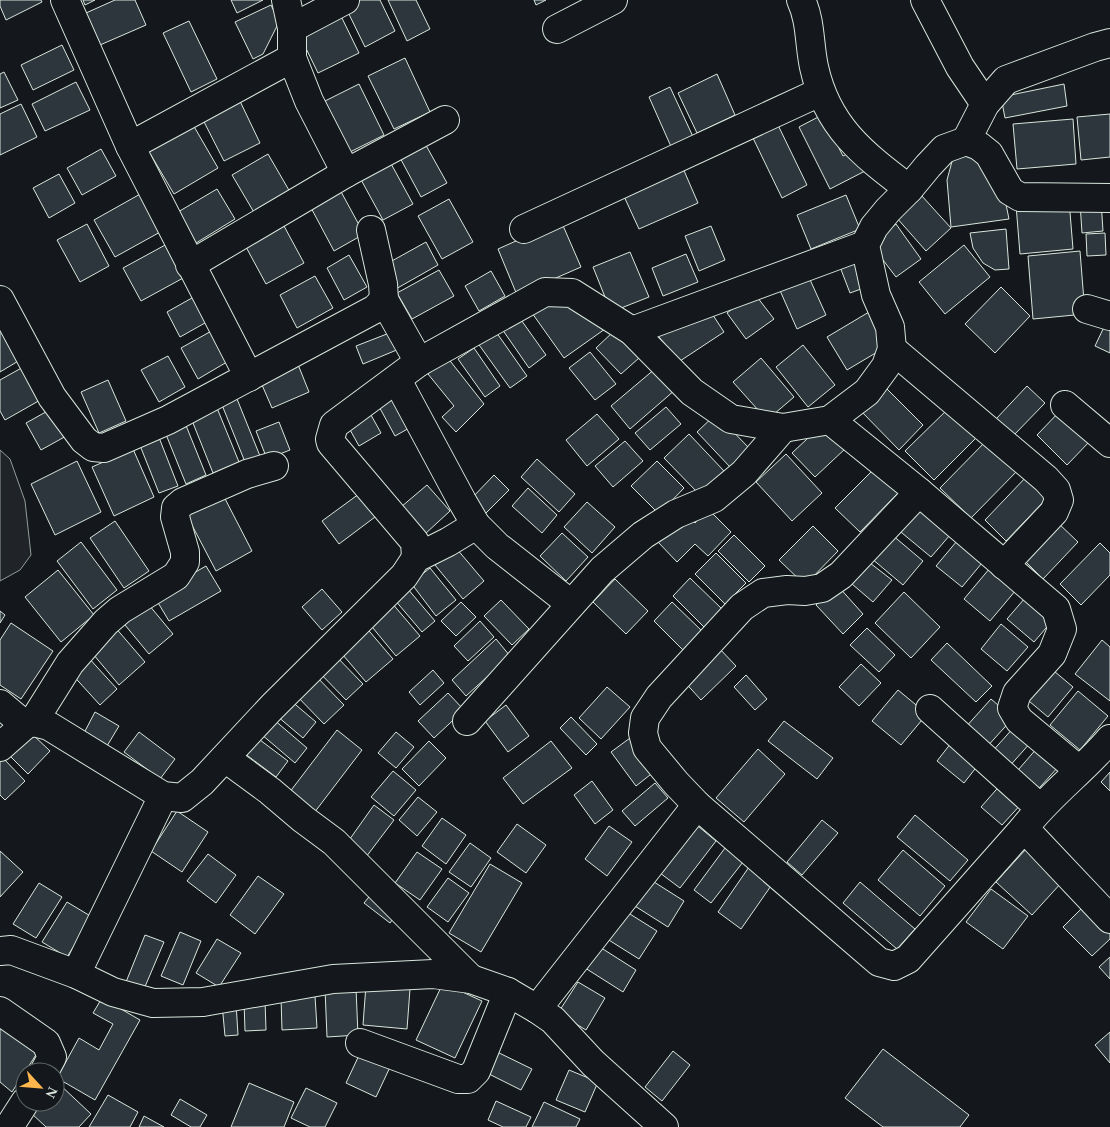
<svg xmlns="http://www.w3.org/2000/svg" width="1110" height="1127" viewBox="0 0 1110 1127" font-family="'Times New Roman',serif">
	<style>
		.green { fill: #202428; stroke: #939e99 }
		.building { fill: #2c363c; stroke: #d8e6dc }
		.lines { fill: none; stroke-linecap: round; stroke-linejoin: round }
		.minor-casing { stroke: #d8e6dc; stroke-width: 30 }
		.minor { stroke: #14181c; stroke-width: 28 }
	</style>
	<rect width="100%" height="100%" fill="#14181c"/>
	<polygon class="green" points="0,450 10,459 25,501 31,555 20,570 0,581"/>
	<g class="building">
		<polygon points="0,0 41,0 42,2 6,20 0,6"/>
		<polygon points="83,0 95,0 85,5"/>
		<polygon points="115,0 135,0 146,25 100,45 86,13"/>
		<polygon points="231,0 263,0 237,13"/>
		<polygon points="356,0 380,0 395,31 365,47 345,6"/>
		<polygon points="388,0 416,0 430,29 407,41"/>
		<polygon points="534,0 546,0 536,5"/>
		<polygon points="271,5 279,22 263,54 253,59 235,22"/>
		<polygon points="339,12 359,53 318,73 298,32"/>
		<polygon points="189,21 217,79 191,92 163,33"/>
		<polygon points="62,45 74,70 33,90 21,65"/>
		<polygon points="405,58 430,112 394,129 368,76"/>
		<polygon points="4,72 18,100 0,108 0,74"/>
		<polygon points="717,74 735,115 697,133 678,93"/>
		<polygon points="76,82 90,110 45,131 32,104"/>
		<polygon points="359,84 384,135 350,152 325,101"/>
		<polygon points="1064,84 1067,106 1005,118 1001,97"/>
		<polygon points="670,87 695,141 673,151 649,97"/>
		<polygon points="238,97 260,143 224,161 201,116"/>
		<polygon points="21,104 37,137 0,155 0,114"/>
		<polygon points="1110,114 1110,157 1081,160 1077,117"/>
		<polygon points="822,115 843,156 855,150 865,171 830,189 799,127"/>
		<polygon points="1073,119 1076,164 1017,169 1013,124"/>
		<polygon points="192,123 218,168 174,194 148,150"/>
		<polygon points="777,123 807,185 782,198 752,136"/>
		<polygon points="423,140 447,183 421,197 398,154"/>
		<polygon points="101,149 116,176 82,195 67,168"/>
		<polygon points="977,152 1002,185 1009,219 951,227 947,180 954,154"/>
		<polygon points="268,154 290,192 255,214 232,175"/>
		<polygon points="389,160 413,204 383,220 359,176"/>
		<polygon points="682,166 698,203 639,229 622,192"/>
		<polygon points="59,174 75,203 49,218 33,188"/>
		<polygon points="339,188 364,234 334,251 309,204"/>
		<polygon points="217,189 235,219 196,243 178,212"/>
		<polygon points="142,193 162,231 115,257 94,220"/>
		<polygon points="846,195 860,229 811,249 797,215"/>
		<polygon points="921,195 951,228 926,251 896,217"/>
		<polygon points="449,199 473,242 442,259 418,216"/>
		<polygon points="1069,200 1073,249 1020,254 1016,205"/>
		<polygon points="1101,201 1103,231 1082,233 1080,203"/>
		<polygon points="561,221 581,267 517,295 498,249"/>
		<polygon points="87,224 109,266 80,282 57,240"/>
		<polygon points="896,224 921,259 896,277 870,243"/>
		<polygon points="284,226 304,263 266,284 246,247"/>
		<polygon points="711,226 725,260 699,271 685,236"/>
		<polygon points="1006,229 1009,269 995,270 983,263 973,248 970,233"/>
		<polygon points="1105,233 1106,255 1087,256 1086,234"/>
		<polygon points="426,242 438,265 394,290 381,267"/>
		<polygon points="167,244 185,277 141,301 123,268"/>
		<polygon points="964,245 990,277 945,314 919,282"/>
		<polygon points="1080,251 1085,314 1033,319 1028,256"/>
		<polygon points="630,252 649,297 611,312 593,267"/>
		<polygon points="856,252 869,286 850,293 837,259"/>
		<polygon points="686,254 698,282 663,296 652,268"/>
		<polygon points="349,255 367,287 344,300 327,268"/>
		<polygon points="439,270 454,296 412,319 397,293"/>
		<polygon points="491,271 505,296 479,311 465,286"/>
		<polygon points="807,273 826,315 797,329 778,286"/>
		<polygon points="315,276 333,308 297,328 280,295"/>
		<polygon points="1001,287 1030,316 995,353 965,324"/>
		<polygon points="754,293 774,319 746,339 727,313"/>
		<polygon points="199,294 212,319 180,337 167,312"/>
		<polygon points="558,295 605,329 564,358 532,313"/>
		<polygon points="707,306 724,332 680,361 651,328"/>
		<polygon points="869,312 889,345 847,370 827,337"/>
		<polygon points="519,317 546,355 529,368 502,329"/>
		<polygon points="1104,327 1110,329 1110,353 1095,346"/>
		<polygon points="0,328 20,360 0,372"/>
		<polygon points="215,329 232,359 198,379 181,348"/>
		<polygon points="494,329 527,376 510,388 477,342"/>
		<polygon points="614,331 639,358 621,374 596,348"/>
		<polygon points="392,332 399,349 363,364 356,346"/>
		<polygon points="803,345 835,385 808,407 776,367"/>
		<polygon points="474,348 500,386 485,397 458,359"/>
		<polygon points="590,352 616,384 595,400 569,368"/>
		<polygon points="168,356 185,387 159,402 141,370"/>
		<polygon points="447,357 484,404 456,432 442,417 454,406 428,374"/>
		<polygon points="761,358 794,397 767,420 733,382"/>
		<polygon points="297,362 309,392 272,408 259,378"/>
		<polygon points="25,366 42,399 5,420 0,411 0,380"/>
		<polygon points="656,368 675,390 630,429 611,406"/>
		<polygon points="108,380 126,421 99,433 81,392"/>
		<polygon points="883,385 923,425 899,450 859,409"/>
		<polygon points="1027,386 1045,403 1013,436 996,419"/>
		<polygon points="393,392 411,427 395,436 376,401"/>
		<polygon points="235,394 260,456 245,462 220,400"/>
		<polygon points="953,404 981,433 934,480 905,451"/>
		<polygon points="366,406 381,433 359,446 344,419"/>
		<polygon points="666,407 681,424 650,450 635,433"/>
		<polygon points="53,408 68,435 41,450 26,423"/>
		<polygon points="217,408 239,462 213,473 191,418"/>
		<polygon points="1060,411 1090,441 1067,465 1037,435"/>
		<polygon points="597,414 619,439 587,466 566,440"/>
		<polygon points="716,414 750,449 731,468 697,432"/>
		<polygon points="279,422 290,450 267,459 256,431"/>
		<polygon points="185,423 206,475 186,484 165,432"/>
		<polygon points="823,424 846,448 815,477 792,453"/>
		<polygon points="689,434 724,471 699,494 664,458"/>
		<polygon points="158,435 178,486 159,493 139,443"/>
		<polygon points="988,439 1019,469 971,518 940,488"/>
		<polygon points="625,441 643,461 613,487 595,466"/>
		<polygon points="133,449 154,497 114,516 92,467"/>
		<polygon points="786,454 822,493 792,521 756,482"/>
		<polygon points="537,459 575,494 559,512 521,477"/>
		<polygon points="77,461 101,512 55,535 31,484"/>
		<polygon points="657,461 684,488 659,514 631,486"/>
		<polygon points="876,467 900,491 860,532 835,508"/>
		<polygon points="494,475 509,490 485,514 470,500"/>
		<polygon points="1028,475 1049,496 1006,541 985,520"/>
		<polygon points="427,485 450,511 425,534 401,507"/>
		<polygon points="528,488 557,515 542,533 512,506"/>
		<polygon points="220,489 252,551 216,571 183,508"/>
		<polygon points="363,491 379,514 339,544 322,521"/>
		<polygon points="587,502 615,527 592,553 564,527"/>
		<polygon points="915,506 950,535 931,557 896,528"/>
		<polygon points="708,509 731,532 708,556 695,544 677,562 658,542 686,514 695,523"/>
		<polygon points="115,521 149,571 124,588 90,538"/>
		<polygon points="1056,521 1078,542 1043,579 1021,557"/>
		<polygon points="813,526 838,551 805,585 779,560"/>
		<polygon points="562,533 588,557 566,581 540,556"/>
		<polygon points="891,534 923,561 903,585 871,558"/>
		<polygon points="734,535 765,566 749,582 718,551"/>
		<polygon points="957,541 982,563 962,587 936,566"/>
		<polygon points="81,542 117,590 93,609 57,561"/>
		<polygon points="1100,543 1110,553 1110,575 1081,605 1060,584"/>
		<polygon points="456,548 484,581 463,599 435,565"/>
		<polygon points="716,553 746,583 725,604 695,574"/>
		<polygon points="870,563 892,580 873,602 852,584"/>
		<polygon points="206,566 221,591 169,621 154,596"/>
		<polygon points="430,568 456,600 436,616 411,583"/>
		<polygon points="990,568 1016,590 990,621 964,599"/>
		<polygon points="58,570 94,615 61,642 25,597"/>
		<polygon points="690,578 722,609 704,627 673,596"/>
		<polygon points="615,579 648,611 626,634 593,602"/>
		<polygon points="837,585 863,614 843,634 816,605"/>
		<polygon points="407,588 435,621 422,632 394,599"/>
		<polygon points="322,589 342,612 322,630 302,607"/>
		<polygon points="904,592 940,627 911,658 875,623"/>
		<polygon points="1025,598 1052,621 1034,642 1007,619"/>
		<polygon points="144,599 173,634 149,654 120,619"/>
		<polygon points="501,600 529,629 512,645 484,616"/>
		<polygon points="391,602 420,636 396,656 368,622"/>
		<polygon points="461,602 476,617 456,636 441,621"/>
		<polygon points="672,602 702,631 683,650 654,621"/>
		<polygon points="0,611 5,615 0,623"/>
		<polygon points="480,621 494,637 468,661 454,646"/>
		<polygon points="11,623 53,651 21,699 0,685 0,640"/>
		<polygon points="1001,624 1028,647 1007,671 981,649"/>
		<polygon points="364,625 393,659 366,682 337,648"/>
		<polygon points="114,626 145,662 119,685 88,648"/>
		<polygon points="867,628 895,655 879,672 850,645"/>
		<polygon points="496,639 510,656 466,696 452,680"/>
		<polygon points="1102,640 1110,647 1110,701 1075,674"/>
		<polygon points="947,643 992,686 976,702 931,660"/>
		<polygon points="717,646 736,666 701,700 682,679"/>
		<polygon points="333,653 363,684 346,700 316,669"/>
		<polygon points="87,656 117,689 100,705 69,671"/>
		<polygon points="861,664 881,683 859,706 839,687"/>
		<polygon points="1048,666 1073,687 1048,717 1023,696"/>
		<polygon points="433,670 444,683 420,705 409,692"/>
		<polygon points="312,672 344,705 324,724 292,691"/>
		<polygon points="746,675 767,699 755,710 734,687"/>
		<polygon points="607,687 630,707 601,739 579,718"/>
		<polygon points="898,690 927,714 901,745 872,721"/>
		<polygon points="1078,691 1108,716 1080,750 1050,725"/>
		<polygon points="448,693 464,710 434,738 418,721"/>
		<polygon points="991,699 1013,718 985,749 964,729"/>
		<polygon points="290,700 316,722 303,738 277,716"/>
		<polygon points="506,705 529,736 508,752 485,721"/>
		<polygon points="95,712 119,726 107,746 84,733"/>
		<polygon points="571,717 597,744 586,755 560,728"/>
		<polygon points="273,719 307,748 295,763 261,734"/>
		<polygon points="784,721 833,758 817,779 768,741"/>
		<polygon points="1015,726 1032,741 1007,769 990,754"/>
		<polygon points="337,730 362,750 314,813 289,793"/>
		<polygon points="30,732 50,751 28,774 8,754"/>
		<polygon points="139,732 175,759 160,779 124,752"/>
		<polygon points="396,732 414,747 396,768 378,753"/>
		<polygon points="256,737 288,761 276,777 244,753"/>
		<polygon points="630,738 655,771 636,786 611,752"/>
		<polygon points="955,738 982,760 964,783 937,761"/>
		<polygon points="429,741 446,758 419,786 402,769"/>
		<polygon points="551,741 572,768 523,804 503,778"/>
		<polygon points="1038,747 1059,766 1032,796 1012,777"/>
		<polygon points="758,749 785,774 744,822 716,798"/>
		<polygon points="2,757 25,781 5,800 0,795 0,758"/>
		<polygon points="393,771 416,790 394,816 371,797"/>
		<polygon points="1110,772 1110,791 1101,782"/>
		<polygon points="592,781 613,810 595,824 574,795"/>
		<polygon points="1003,782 1024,801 1002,825 981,807"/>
		<polygon points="655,783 668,798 635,826 622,811"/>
		<polygon points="418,797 437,812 417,836 399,820"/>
		<polygon points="374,805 394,820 366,857 347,843"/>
		<polygon points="177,811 208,832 182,872 151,851"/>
		<polygon points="915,815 968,860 950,881 897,837"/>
		<polygon points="442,818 466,835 446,864 422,846"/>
		<polygon points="822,820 838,833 802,875 787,862"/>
		<polygon points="693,822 716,841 680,888 656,870"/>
		<polygon points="517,824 546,845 526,873 497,852"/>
		<polygon points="609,826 632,842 607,876 585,859"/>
		<polygon points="470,843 491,858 471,887 449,872"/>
		<polygon points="725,848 743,862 711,903 694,890"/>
		<polygon points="1026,849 1062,882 1032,915 996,882"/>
		<polygon points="903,850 945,886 920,916 878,880"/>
		<polygon points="0,851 23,872 0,897"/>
		<polygon points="417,852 442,869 420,900 395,883"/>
		<polygon points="208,854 236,875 216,903 187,881"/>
		<polygon points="490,864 522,883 481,952 449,933"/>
		<polygon points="749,867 773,883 741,929 718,912"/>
		<polygon points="643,875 684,901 668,927 627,901"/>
		<polygon points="258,876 284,894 255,934 230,915"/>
		<polygon points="448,878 469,893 448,922 427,907"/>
		<polygon points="860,882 915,929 897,949 843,903"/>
		<polygon points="39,883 62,897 36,938 13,924"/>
		<polygon points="991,889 1028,916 1003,949 966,922"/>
		<polygon points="373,892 398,912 390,923 364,903"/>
		<polygon points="67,902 92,917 67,957 42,942"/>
		<polygon points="1084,906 1110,933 1110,939 1092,956 1063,927"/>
		<polygon points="622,909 657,931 639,959 604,937"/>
		<polygon points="180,932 201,941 183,985 161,976"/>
		<polygon points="145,935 164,942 144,989 126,982"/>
		<polygon points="217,939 241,953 219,987 196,973"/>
		<polygon points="595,944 636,970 623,992 582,966"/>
		<polygon points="1110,957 1110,979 1099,967"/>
		<polygon points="578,982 605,998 586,1030 558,1013"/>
		<polygon points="443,983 482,1001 455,1058 416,1040"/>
		<polygon points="366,985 410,989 407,1029 363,1025"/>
		<polygon points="356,988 358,1035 327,1037 325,989"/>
		<polygon points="315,996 317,1028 282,1030 281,997"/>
		<polygon points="102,998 140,1020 95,1100 57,1078 79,1038 99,1050 113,1024 93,1013"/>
		<polygon points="265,1000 266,1030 245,1031 244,1001"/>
		<polygon points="236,1003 238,1035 225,1036 222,1004"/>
		<polygon points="0,1021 41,1047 12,1092 0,1082"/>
		<polygon points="1110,1032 1110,1063 1095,1045"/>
		<polygon points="883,1049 969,1115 960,1127 883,1127 845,1098"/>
		<polygon points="493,1050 532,1069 521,1090 483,1071"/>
		<polygon points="361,1051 391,1065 376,1097 346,1083"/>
		<polygon points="673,1051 690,1065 662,1101 645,1087"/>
		<polygon points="569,1070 598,1082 585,1112 556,1100"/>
		<polygon points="58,1083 91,1114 79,1127 46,1127 30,1112 40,1102 55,1102 55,1087"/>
		<polygon points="249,1083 294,1102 284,1127 231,1127"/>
		<polygon points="306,1088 337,1103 325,1127 310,1127 291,1118"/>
		<polygon points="108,1095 138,1112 130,1127 89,1127"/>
		<polygon points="180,1099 207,1115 200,1127 191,1127 171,1115"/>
		<polygon points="496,1101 531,1117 526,1127 503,1127 488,1120"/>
		<polygon points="544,1102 580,1119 576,1127 532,1127"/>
		<polygon points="144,1116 164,1127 139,1127"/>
	</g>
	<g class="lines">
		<defs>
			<g id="minor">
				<polyline points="65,0 130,146"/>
				<path d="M 801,0 C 811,21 809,44 814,67 C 827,127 863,154 909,189 L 928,166 L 944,149 L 966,141 L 979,146 L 989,154 L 1010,191 L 1020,197 L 1110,198"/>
				<polyline points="925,0 960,67 985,104"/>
				<polyline points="292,28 345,0"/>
				<polyline points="557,29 613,0"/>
				<polyline points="292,58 309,101 346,173"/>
				<polyline points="966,141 985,104 1006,80 1095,47 1110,43"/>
				<polyline points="524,229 820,92"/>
				<polyline points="371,230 383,284 384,300"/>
				<polyline points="190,265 346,173 445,120"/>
				<polyline points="0,300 52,397 84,440 93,447 104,448 168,420 375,309 384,300 419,362"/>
				<polyline points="1087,309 1110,316"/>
				<polyline points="632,331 865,245"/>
				<polyline points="892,349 1046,479 1056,490 1059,500 1054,512 1004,565"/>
				<polyline points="249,377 130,146 292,58 292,28 286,0"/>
				<polyline points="397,380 462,501 476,525 497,546 571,604"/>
				<polyline points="1065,405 1110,443"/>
				<polyline points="830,420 919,492 1056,609 1062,629 1052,654 1017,693 1012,708 1019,720 1079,770"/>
				<path d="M 919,492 L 841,575 L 822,588 L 805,591 L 787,590 L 763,593 L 742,607 L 659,697 L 645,718 L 643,733 L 647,748 L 676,783 L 697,805 L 879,962 L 894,966 L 908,959 L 1024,828 C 1050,794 1083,771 1110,739"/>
				<polyline points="416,558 415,542 331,443 330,439 334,425 419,362 545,292 572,293 632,331 692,392 731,419 783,428 830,420 867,392 886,366 892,349 890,327 876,295 865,245 874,227 888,210 909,189"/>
				<polyline points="0,704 25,725"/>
				<polyline points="930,709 1040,808"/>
				<polyline points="467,721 602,570 643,535 676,514 714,498 744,473 783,428"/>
				<polyline points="33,722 70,663 106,622 120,610 176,576 185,562 185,552 175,517 176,508 183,502 247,474 274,466"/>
				<polyline points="0,747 25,725 33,722 49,726 163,796 182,798 202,782 272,707 404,576 416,558 448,542 476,525"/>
				<polyline points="225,758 270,791 303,819 334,842 471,979"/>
				<polyline points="1024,828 1110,919"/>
				<polyline points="0,951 11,950 76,974 113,992 153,1003 203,1002 333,979 433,974 471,979 508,992 537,1009"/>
				<polyline points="76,974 163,796"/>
				<polyline points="0,1011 46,1043 52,1057 44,1072"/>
				<polyline points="360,1043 458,1079 468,1079 476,1071 508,992"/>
				<polyline points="9,1127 25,1102"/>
				<polyline points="664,1127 593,1063 553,1020 537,1009 697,805"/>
			</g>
		</defs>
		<use href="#minor" class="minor-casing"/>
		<use href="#minor" class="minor"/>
	</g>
	<g transform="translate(40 1087) rotate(116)"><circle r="24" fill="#14181c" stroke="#626a69"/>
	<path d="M0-4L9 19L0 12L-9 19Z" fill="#ffb74d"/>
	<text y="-8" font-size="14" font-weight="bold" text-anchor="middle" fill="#d8e6dc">N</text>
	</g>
</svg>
